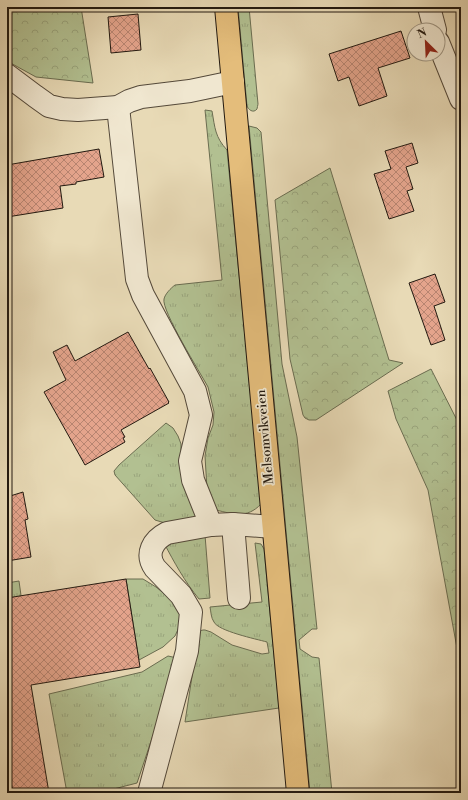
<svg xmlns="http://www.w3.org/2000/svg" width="468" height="800" viewBox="0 0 468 800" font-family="'Libre Bodoni',serif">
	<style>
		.grass { fill: url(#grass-tufts); stroke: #6a6c50 }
		.forest { fill: url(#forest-crowns); stroke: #6a6c50 }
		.building { fill: url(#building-cross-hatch); stroke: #221910 }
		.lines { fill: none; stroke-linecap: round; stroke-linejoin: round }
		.minor-casing { stroke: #54493a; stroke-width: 24 }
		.major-casing { stroke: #221910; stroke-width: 24 }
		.minor { stroke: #f0e7d0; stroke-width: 22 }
		.major { stroke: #e4bd7b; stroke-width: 22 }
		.labels { text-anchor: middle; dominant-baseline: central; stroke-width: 3.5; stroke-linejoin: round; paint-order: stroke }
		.street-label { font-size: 13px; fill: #221910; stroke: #f0e7d0 }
	</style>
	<defs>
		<pattern id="grass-tufts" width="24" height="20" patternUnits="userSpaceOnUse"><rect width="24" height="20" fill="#b2c091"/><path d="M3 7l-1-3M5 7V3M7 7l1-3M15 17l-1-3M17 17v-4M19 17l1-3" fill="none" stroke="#99a47c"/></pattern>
		<pattern id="forest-crowns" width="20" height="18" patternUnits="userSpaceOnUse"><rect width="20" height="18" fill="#b2c091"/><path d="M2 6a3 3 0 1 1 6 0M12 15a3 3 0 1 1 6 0" fill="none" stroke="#99a47c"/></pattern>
		<pattern id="building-cross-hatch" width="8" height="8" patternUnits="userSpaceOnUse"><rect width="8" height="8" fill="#e4a48c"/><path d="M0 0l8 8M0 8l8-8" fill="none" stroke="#b88571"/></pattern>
	</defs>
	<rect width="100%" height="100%" fill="#e8dab6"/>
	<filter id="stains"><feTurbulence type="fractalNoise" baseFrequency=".005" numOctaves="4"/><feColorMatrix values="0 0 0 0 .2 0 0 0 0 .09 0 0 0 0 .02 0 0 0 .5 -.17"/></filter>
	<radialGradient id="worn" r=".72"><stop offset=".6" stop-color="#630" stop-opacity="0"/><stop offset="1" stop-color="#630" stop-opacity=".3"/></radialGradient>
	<g class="grass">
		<path d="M 238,7 L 249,7 L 258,104 C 258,104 257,109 257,109 C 253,114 248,109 247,106 Z"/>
		<path d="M 205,110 L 212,111 C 215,128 215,137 227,150 L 261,504 C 247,519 233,514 216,510 L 207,489 L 205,456 L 208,438 L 213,425 L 214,412 L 208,387 C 201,374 161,310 164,299 C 165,294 171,288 175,285 L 222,280 Z"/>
		<polygon points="249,126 257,128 261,132 282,364 297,437 317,629 312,629 299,640 300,649 312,657 319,658 332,793 310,793"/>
		<polygon points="166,423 173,428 178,436 181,444 181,468 197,514 197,520 165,523 155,520 115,475 114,471 119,465"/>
		<path d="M 205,535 L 210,598 L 199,599 C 185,582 174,562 164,543 Z"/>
		<path d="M 255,543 L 261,544 L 264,549 L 279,708 L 185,722 L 199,631 L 203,630 L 205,630 L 211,632 L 232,645 L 262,654 L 269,653 L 267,642 C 256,639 218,631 214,622 C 211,618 211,612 210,607 L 262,602 Z"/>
		<polygon points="126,579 143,579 156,587 173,601 179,610 181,623 175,636 163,647 139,660"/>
		<polygon points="19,581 24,617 11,620 7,592 7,583"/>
		<polygon points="168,656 177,658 178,661 137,783 98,793 67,793 49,694 142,672"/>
	</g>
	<g class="forest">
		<polygon points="7,7 81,7 93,83 36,77 7,61"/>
		<polygon points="330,168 389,360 403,363 316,420 309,420 305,418 303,415 290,359 275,200"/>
		<polygon points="431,369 461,428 461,670 428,490 396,419 388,391"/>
	</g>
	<g class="building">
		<polygon points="138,14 141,50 111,53 108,17"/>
		<polygon points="401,31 410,58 378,68 387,96 359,106 349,77 338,81 329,54"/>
		<polygon points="412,143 418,163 406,167 413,189 407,191 414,211 389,219 374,174 391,169 385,151"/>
		<polygon points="99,149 104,177 76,182 76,184 60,186 63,208 7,217 7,165"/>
		<polygon points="435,274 445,302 434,306 445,340 431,345 409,283"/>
		<polygon points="128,332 149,369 150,368 169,402 168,402 169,403 121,430 125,437 123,438 125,442 85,465 44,392 66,380 53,352 67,345 75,361"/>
		<polygon points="23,492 28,519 25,520 31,557 7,561 7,497"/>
		<polygon points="126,579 140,667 31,685 49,793 13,793 7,759 7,598"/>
	</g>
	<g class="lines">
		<defs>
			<g id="minor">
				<polyline points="429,7 435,30"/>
				<polyline points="438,42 461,99"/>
				<polyline points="7,75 35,96 49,106 62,109 78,110 118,107 129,101 141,97 190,91 233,82"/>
				<polyline points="118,107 137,279 143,295 195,391 201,415 190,461 193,480 211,525 233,524 273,527"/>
				<polyline points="233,524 239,598"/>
				<path d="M 149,793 L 187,651 L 191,612 L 181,595 L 155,568 C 145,554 153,540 167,533 L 211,525"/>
			</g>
			<polyline id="major" points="226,7 298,793"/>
		</defs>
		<use href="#minor" class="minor-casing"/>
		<use href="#major" class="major-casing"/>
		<use href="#minor" class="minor"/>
		<use href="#major" class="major"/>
	</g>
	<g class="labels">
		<g class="street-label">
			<text transform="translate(265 437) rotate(-95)">Melsomvikveien</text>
		</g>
	</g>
	<rect width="468" height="800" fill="none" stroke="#e8dab6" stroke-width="24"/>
	<rect x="8" y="8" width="452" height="784" fill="none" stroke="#221910" stroke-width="2"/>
	<rect x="12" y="12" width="444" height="776" fill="none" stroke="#221910"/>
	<g transform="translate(426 42) rotate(336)"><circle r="19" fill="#f0e7d0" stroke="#9e9583"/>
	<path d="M0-3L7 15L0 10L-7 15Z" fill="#8f2418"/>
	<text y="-6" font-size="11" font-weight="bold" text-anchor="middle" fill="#221910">N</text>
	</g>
	<rect width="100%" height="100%" filter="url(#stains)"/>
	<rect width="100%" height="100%" fill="url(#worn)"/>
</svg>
